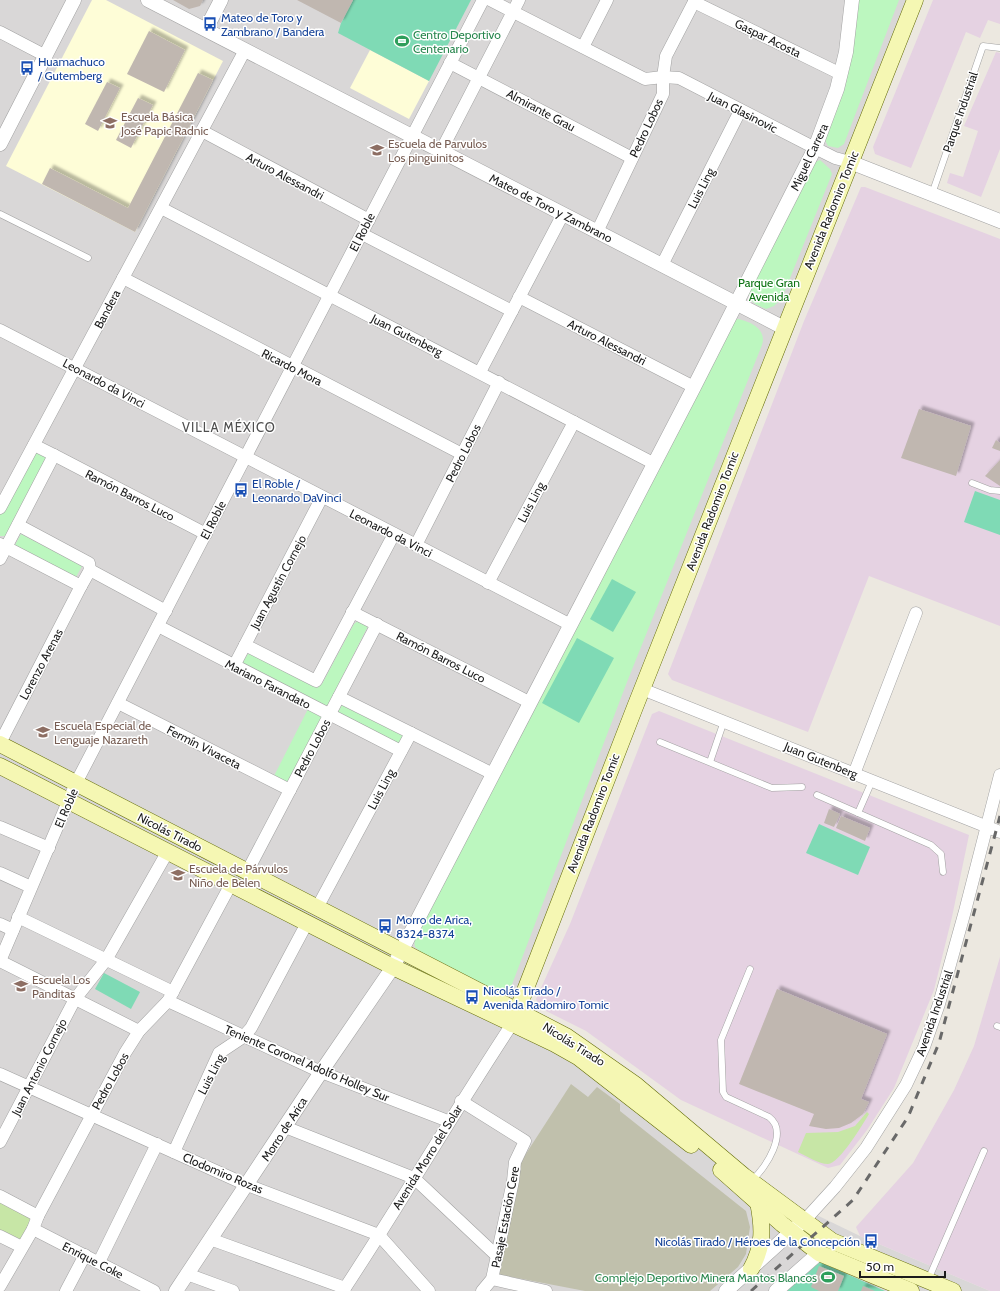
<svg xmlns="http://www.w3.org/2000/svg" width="1000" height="1291" viewBox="0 0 1000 1291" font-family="Cabin,sans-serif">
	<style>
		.residential { fill: #d9d7d7 }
		.industrial { fill: #e5d2e2 }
		.education { fill: #fefdd7 }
		.construction { fill: #c0c0ac }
		.grass { fill: #c7e6a6 }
		.park { fill: #bcf7bf }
		.pitch { fill: #7fdab5 }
		.building { fill: #c0b7b0; filter: url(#shadow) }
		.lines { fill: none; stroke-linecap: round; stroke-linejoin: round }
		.service-casing { stroke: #a2a2a2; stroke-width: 7 }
		.minor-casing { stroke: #a2a2a2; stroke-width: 13 }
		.tertiary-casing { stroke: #a2a2a2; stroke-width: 15 }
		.secondary-casing { stroke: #636c07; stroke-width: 17 }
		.service { stroke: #fff; stroke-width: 6 }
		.minor { stroke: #fff; stroke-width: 12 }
		.tertiary { stroke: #fff; stroke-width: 14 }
		.secondary { stroke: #f5f7b3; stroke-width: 16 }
		.rail { stroke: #696969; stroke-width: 3; stroke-dasharray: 8 8; stroke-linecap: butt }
		.labels { text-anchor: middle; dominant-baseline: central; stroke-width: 3; stroke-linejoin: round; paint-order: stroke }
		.transit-label { font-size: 12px; fill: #164399; stroke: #fff; text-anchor: start }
		.leisure-label { font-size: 12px; fill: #27864d; stroke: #fff; text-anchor: start }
		.street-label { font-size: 12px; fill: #1b1b1b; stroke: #fff }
		.education-label { font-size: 12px; fill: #785e54; stroke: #fff; text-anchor: start }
		.park-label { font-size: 12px; fill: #0e7314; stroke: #fff }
		.neighbourhood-label { font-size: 13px; letter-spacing: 1px; fill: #4e4e4e; stroke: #fff }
	</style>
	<defs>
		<filter id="shadow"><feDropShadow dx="3.5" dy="-3.5" stdDeviation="1" flood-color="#0004"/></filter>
	</defs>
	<rect width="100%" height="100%" fill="#ece8e0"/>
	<polygon class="residential" points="0,0 919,0 520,1010 670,1108 796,1205 860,1236 990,1291 0,1291"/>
	<g class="industrial">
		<polygon points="933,0 1000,0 1000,24 988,20 980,38 966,32 911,168 875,154 873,147"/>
		<polygon points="996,52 1000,53 1000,149 981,197 947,183 950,173 963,177 978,131 964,126"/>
		<polygon points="861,187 865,187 1000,239 1000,626 869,576 808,732 672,680 668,674 804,321"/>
		<polygon points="659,711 969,835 952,917 934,990 894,1088 867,1130 840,1165 828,1168 681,1100 586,1031 540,1008 536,999 570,924 652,714"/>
		<polygon points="1000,957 1000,1291 990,1291 860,1236 856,1227 913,1163 954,1090 974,1046"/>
	</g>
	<g class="education">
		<polygon points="92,0 106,0 223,61 135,232 6,166"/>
		<polygon points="370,50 429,81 409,119 350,88"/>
	</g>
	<polygon class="construction" points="571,1084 588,1097 597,1087 620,1104 620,1111 746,1211 750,1227 746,1254 738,1267 710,1291 585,1291 496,1274 520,1163"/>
	<g class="grass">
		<path d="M 867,1112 L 869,1114 C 863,1124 839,1164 828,1164 C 819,1164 806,1156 798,1152 L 806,1133 L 838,1132 L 855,1126 Z"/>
		<polygon points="0,1201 33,1218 21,1241 0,1230"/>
	</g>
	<g class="park">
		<polygon points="857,0 899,0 844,144 838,148 828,146 825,140 845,88 853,45"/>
		<path d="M 820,160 L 830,169 L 832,174 L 782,298 L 774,306 L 766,309 C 757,305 749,303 749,292 L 815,162 Z"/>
		<path d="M 738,319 C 752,322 767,330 762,345 L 627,682 L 511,987 L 506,993 L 501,993 L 421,952 L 415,947 L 414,940 L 734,320 Z"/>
		<polygon points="37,451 47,457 6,536 0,536 0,515 32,454"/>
		<polygon points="21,534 82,566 76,577 15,545"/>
		<polygon points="358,621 368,626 328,705 321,705 246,667 243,662 248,654 253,653 317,688 322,684 354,624"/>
		<polygon points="343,703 404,735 398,746 337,714"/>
		<polygon points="308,709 322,716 288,783 274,776"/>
	</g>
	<g class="pitch">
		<polygon points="353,0 471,0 429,81 338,33 341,23"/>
		<polygon points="975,491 1000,500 1000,535 964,522"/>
		<polygon points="612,579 636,592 613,632 590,619"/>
		<polygon points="577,638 614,658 579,723 542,703"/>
		<polygon points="819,824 870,847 858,875 806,853"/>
		<polygon points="104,973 140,992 131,1009 95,989"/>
		<polygon points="820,1262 885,1291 787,1291"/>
	</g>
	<g class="building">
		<polygon points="173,0 203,0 200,6 189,9"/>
		<polygon points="297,0 353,0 341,23"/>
		<polygon points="149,31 185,50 164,92 127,74"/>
		<polygon points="198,73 213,80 135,232 42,184 50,168 128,208"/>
		<polygon points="107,82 120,88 98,131 85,124"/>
		<polygon points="138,98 153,105 131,148 116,140"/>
		<polygon points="919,409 971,426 956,476 901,458"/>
		<polygon points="996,440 1000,443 1000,451 992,448"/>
		<polygon points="1000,460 1000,486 985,476"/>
		<polygon points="829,809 840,814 834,827 824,823"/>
		<polygon points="841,816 870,828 865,841 836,828"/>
		<polygon points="777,989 887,1034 861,1099 869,1102 863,1114 851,1123 839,1128 826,1129 809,1126 814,1114 739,1084"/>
		<polygon points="819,1266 844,1276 838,1291 819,1291 811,1287"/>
		<polygon points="863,1286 875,1291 861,1291"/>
	</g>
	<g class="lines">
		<defs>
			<g id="service">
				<polyline points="932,194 983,46 1000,48"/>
				<polyline points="0,214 88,258"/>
				<polyline points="972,483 990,490 1000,491"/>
				<polyline points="660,742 772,788 802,787"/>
				<polyline points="710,762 724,721"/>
				<polyline points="817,795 931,845 941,854 943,872"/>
				<polyline points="858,813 872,781"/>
				<path d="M 750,969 L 721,1040 L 723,1092 L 726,1097 L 769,1117 C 789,1132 766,1168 752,1180"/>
				<polyline points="997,1026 1000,1027"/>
				<polyline points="928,1280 984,1151"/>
			</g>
			<g id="minor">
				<polyline points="490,0 645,79 663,77 679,78 815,148 835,158 850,162"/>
				<polyline points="694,2 841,74"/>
				<polyline points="0,32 46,56"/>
				<polyline points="583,47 607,0"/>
				<polyline points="450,63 632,158"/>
				<polyline points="202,131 369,220"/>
				<polyline points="441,151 519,0"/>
				<polyline points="161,208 653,463"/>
				<polyline points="597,232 663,94 663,77 666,56 695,0"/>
				<polyline points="362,234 512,311"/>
				<polyline points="662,265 740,111"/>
				<polyline points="123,278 462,454"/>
				<polyline points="519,297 694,387"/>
				<polyline points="0,330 569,624"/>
				<polyline points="480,372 563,214"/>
				<polyline points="54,455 206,534"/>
				<polyline points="0,508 245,50"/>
				<polyline points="18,525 89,563 90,570"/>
				<polyline points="0,544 81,586 90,570 166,611"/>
				<polyline points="416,545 499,382"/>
				<polyline points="0,559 54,455 34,445"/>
				<polyline points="488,583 574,422"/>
				<polyline points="352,612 529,702"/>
				<polyline points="158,626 401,751"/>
				<polyline points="245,645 316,681 394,534"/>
				<polyline points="234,666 322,497"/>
				<polyline points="642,689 1000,832"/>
				<polyline points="339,697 493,774"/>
				<polyline points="118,703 290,790"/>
				<polyline points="0,743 81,586"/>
				<polyline points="854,774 916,613"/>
				<polyline points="0,827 49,848"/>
				<polyline points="247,872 377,624"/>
				<polyline points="0,873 31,887"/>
				<polyline points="317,908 411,733"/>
				<polyline points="18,917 173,992"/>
				<polyline points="0,924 13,930"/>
				<polyline points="0,961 76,783 483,0"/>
				<polyline points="0,961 139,1031"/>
				<polyline points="168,1001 321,1072 448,1121"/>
				<polyline points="0,1074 247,1185 379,1235 429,1291"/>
				<polyline points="461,1101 525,1141 515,1162 513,1181 492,1279 482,1291"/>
				<polyline points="285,1127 414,1178 497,1256"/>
				<polyline points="0,1142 75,999 106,960 168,851"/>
				<polyline points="174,1152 219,1053 243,1037 251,1028 307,923"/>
				<polyline points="0,1196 38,1216"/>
				<polyline points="804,1221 835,1187 866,1148 906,1085 924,1047 939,1004 965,911 1000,775"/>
				<polyline points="33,1229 154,1291"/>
				<polyline points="0,1236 22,1247"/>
				<polyline points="210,1239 345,1288"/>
				<polyline points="99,1262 157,1144"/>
				<polyline points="187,1274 233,1291"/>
				<polyline points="492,1279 546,1291"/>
				<polyline points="0,1286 33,1229 38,1216 125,1053 139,1031 168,1001 231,884"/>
				<polyline points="66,1291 85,1255"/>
				<path d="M 343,1291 C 401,1203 454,1112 512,1024"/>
			</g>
			<g id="tertiary">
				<polyline points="148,0 784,328"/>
				<polyline points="206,29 221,0"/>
				<polyline points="0,144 74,0"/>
				<polyline points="850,162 1000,221"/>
				<polyline points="176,1291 321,1072 393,967 694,387 815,148 837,89 846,52 852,0"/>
				<polyline points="726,1291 800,1224"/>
				<polyline points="776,1291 819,1253"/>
			</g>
			<g id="secondary">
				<polyline points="0,744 566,1036 636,1085 744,1176 832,1241 953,1291"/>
				<polyline points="0,766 393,967 555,1044 578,1057 691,1145"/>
				<polyline points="512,1024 635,707 915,0"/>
				<polyline points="721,1170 782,1224 819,1253 911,1291"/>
				<path d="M 751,1269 C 764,1245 763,1228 758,1202"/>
			</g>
		</defs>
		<use href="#service" class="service-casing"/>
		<use href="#minor" class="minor-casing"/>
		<use href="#tertiary" class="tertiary-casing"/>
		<use href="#secondary" class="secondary-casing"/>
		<use href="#service" class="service"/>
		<use href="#minor" class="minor"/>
		<use href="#tertiary" class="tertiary"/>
		<use href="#secondary" class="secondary"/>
		<polyline class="rail" points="751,1291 853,1200 908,1117 939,1043 1000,816"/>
	</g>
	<defs>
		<symbol id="bus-bare" viewBox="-9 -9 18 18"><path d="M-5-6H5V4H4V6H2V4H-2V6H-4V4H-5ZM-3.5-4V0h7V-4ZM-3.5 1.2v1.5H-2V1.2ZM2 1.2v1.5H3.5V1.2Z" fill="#1a4fb4" stroke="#fff" stroke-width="2.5" paint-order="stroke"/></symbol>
		<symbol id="stadium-bare" viewBox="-9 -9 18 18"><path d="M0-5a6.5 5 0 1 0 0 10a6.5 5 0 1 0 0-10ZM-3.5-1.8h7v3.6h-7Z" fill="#2e9e5b" stroke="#fff" stroke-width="2.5" paint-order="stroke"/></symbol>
		<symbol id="school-bare" viewBox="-9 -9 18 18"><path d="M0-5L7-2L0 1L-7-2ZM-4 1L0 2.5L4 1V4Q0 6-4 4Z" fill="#8d6e63" stroke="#fff" stroke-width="2.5" paint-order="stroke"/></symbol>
	</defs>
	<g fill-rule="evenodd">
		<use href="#bus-bare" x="200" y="14" width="20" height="20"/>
		<use href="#stadium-bare" x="392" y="31" width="20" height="20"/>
		<use href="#bus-bare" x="17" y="58" width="20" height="20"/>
		<use href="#school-bare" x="100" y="113" width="20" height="20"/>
		<use href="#school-bare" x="367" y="140" width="20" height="20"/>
		<use href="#bus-bare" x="231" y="480" width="20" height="20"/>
		<use href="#school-bare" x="33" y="722" width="20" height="20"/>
		<use href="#school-bare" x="168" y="865" width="20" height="20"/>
		<use href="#bus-bare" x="375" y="916" width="20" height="20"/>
		<use href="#school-bare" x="11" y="976" width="20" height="20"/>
		<use href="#bus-bare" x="462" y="987" width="20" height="20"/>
		<use href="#bus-bare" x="861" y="1231" width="20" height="20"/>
		<use href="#stadium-bare" x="818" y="1267" width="20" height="20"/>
	</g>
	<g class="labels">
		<g class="transit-label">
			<text x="221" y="17">Mateo de Toro y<tspan x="221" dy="14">Zambrano / Bandera</tspan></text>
			<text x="38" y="61">Huamachuco<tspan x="38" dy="14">/ Gutemberg</tspan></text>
			<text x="252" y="483">El Roble /<tspan x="252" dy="14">Leonardo DaVinci</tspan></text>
			<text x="396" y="919">Morro de Arica,<tspan x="396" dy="14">8324-8374</tspan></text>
			<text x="483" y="990">Nicolás Tirado /<tspan x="483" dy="14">Avenida Radomiro Tomic</tspan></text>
			<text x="860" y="1241" text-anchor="end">Nicolás Tirado / Héroes de la Concepción</text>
		</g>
		<g class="leisure-label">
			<text x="413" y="34">Centro Deportivo<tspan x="413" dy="14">Centenario</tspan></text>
			<text x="817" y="1277" text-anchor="end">Complejo Deportivo Minera Mantos Blancos</text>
		</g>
		<g class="street-label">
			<text transform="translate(768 38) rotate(26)">Gaspar Acosta</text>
			<text transform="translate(541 110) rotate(28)">Almirante Grau</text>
			<text transform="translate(743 112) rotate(27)">Juan Glasinovic</text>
			<text transform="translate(960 112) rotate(-71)">Parque Industrial</text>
			<text transform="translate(646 128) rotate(-65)">Pedro Lobos</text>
			<text transform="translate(809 157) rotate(-65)">Miguel Carrera</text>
			<text transform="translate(285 176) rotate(28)">Arturo Alessandri</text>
			<text transform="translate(701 188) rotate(-63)">Luis Ling</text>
			<text transform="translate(551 208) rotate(27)">Mateo de Toro y Zambrano</text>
			<text transform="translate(831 210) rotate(-68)">Avenida Radomiro Tomic</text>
			<text transform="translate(362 232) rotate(-63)">El Roble</text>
			<text transform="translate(107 309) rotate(-62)">Bandera</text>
			<text transform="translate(407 335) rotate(27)">Juan Gutenberg</text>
			<text transform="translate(607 342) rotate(27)">Arturo Alessandri</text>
			<text transform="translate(292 367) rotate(27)">Ricardo Mora</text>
			<text transform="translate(104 383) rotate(28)">Leonardo da Vinci</text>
			<text transform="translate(463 453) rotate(-63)">Pedro Lobos</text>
			<text transform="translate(130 495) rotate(27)">Ramón Barros Luco</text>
			<text transform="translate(531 502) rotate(-62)">Luis Ling</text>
			<text transform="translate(712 511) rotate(-69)">Avenida Radomiro Tomic</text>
			<text transform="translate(213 520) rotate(-63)">El Roble</text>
			<text transform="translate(391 533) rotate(27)">Leonardo da Vinci</text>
			<text transform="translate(278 582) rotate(-62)">Juan Agustín Cornejo</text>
			<text transform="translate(441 657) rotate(27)">Ramón Barros Luco</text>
			<text transform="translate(41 664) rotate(-62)">Lorenzo Arenas</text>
			<text transform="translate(268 684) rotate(27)">Mariano Farandato</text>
			<text transform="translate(204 747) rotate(27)">Fermín Vivaceta</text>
			<text transform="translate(312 748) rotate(-62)">Pedro Lobos</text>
			<text transform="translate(821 760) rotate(22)">Juan Gutenberg</text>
			<text transform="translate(381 789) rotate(-62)">Luis Ling</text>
			<text transform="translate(66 808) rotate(-67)">El Roble</text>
			<text transform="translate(593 813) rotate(-69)">Avenida Radomiro Tomic</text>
			<text transform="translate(170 832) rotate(27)">Nicolás Tirado</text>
			<text transform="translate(934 1013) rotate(-71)">Avenida Industrial</text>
			<text transform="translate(574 1044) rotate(32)">Nicolás Tirado</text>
			<text transform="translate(307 1063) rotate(23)">Teniente Coronel Adolfo Holley Sur</text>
			<text transform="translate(39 1067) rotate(-63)">Juan Antonio Cornejo</text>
			<text transform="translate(211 1074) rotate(-63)">Luis Ling</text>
			<text transform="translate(110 1081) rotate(-61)">Pedro Lobos</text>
			<text transform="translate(284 1129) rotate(-57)">Morro de Arica</text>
			<text transform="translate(427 1157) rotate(-58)">Avenida Morro del Solar</text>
			<text transform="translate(223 1173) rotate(23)">Clodomiro Rozas</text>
			<text transform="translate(505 1217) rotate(-79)">Pasaje Estación Cere</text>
			<text transform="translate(93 1260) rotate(27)">Enrique Coke</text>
		</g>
		<g class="education-label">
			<text x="121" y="116">Escuela Básica<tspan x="121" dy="14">José Papic Radnic</tspan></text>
			<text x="388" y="143">Escuela de Parvulos<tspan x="388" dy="14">Los pinguinitos</tspan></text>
			<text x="54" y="725">Escuela Especial de<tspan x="54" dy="14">Lenguaje Nazareth</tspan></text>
			<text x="189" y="868">Escuela de Párvulos<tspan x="189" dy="14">Niño de Belen</tspan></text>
			<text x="32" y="979">Escuela Los<tspan x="32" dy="14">Panditas</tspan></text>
		</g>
		<g class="park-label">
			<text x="769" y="282">Parque Gran<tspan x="769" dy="14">Avenida</tspan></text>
		</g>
		<g class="neighbourhood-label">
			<text x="229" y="427">VILLA MÉXICO</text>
		</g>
	</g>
	<path d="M860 1271v6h85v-6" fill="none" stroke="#1b1b1b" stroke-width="2"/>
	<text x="866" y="1271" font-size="12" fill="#1b1b1b" stroke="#ffffff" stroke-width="3" paint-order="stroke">50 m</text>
</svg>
